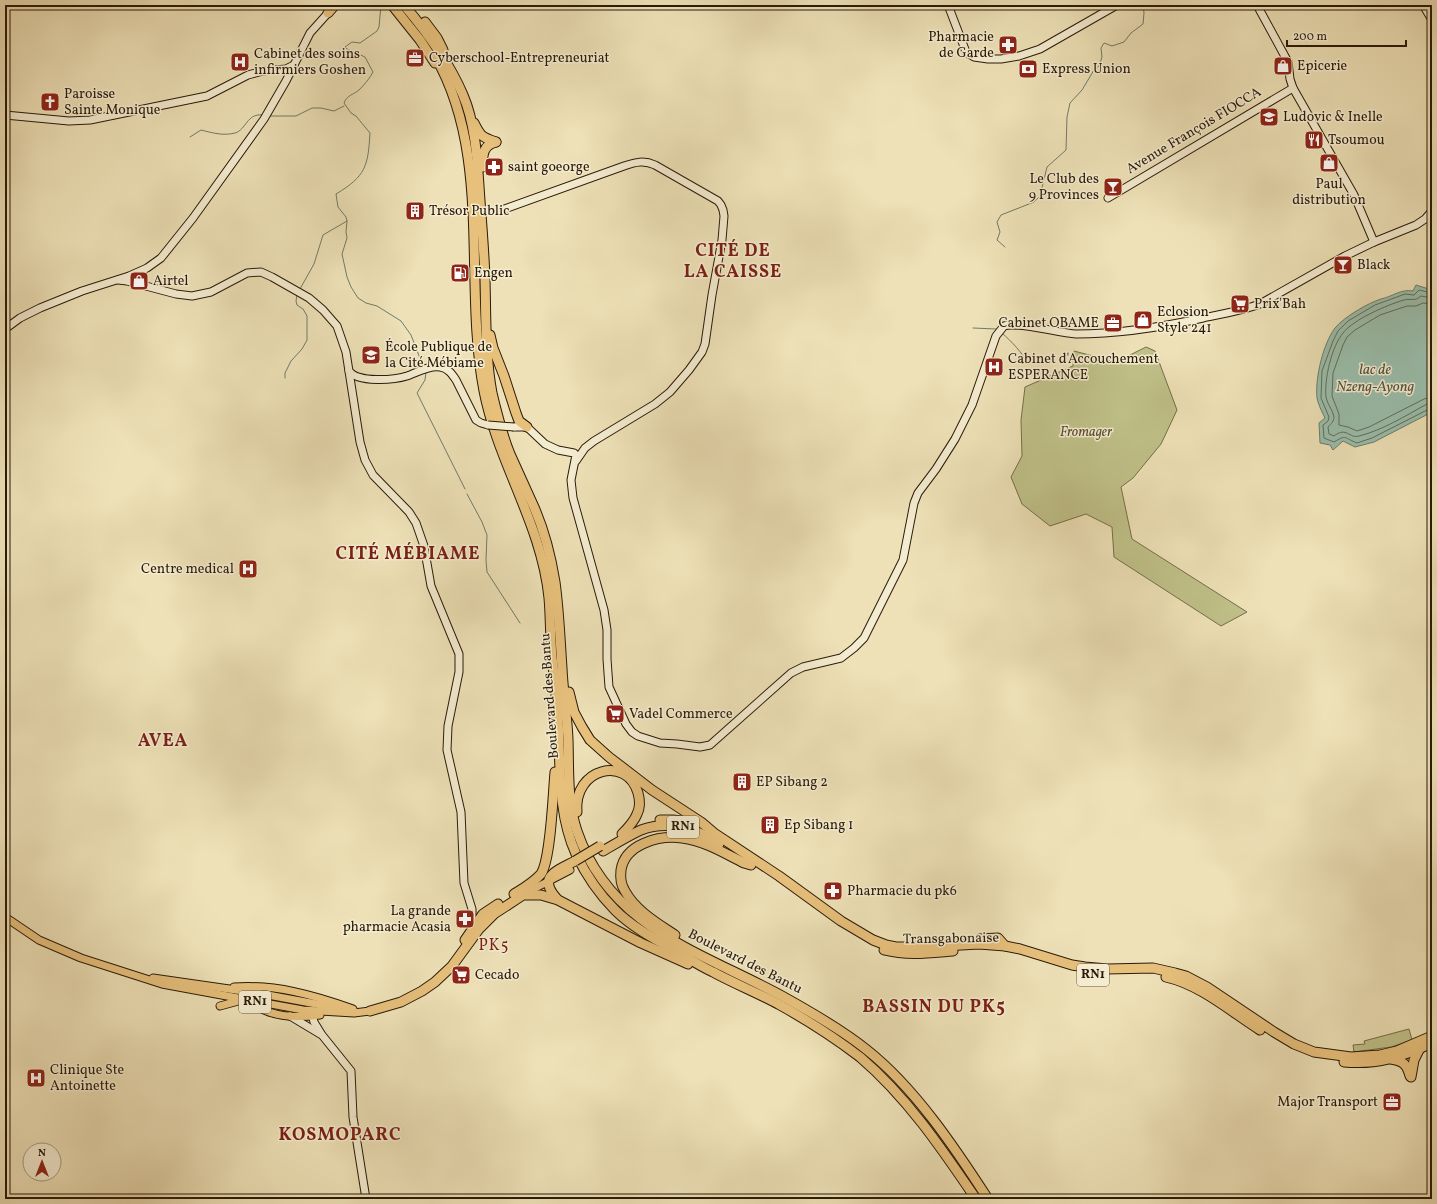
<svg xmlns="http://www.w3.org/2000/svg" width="1437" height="1204" viewBox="0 0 1437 1204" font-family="Vollkorn,serif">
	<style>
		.green { fill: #c0c189; stroke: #746e48 }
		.water { fill: #9abeac; stroke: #6d7c6a }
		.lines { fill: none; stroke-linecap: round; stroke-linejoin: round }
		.shore { stroke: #626c5a; stroke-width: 1 }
		.stream { stroke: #6d7c6a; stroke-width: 1 }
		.secondary-casing { stroke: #291a08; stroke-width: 9 }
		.primary-casing { stroke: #291a08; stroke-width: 9 }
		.highway-casing { stroke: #291a08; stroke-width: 11 }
		.secondary { stroke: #f4ecd0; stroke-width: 7 }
		.primary { stroke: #e7c07c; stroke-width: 7 }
		.highway { stroke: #e7c07c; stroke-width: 9 }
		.secondary-bridge-casing { stroke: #291a08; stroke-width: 9; stroke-linecap: butt }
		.highway-bridge-casing { stroke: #291a08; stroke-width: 11; stroke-linecap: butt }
		.secondary-bridge { stroke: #f4ecd0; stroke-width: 7 }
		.highway-bridge { stroke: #e7c07c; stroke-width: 9 }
		.labels { text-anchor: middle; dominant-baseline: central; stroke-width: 3; stroke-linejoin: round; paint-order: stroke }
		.shield { fill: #f4ecd0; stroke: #665944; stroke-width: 1 }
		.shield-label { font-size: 13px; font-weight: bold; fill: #291a08 }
		.poi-label { font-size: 14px; fill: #291a08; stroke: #f4ecd0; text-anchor: start }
		.street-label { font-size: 14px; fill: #291a08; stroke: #f4ecd0 }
		.park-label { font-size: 14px; font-style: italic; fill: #564c2f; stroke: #f4ecd0 }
		.water-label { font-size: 15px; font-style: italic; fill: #515341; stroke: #f4ecd0 }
		.quarter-label { font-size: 16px; letter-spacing: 1px; fill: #7a1f14; stroke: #f4ecd0 }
		.district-label { font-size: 18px; font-weight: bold; letter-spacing: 1px; fill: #7a1f14; stroke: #f4ecd0 }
	</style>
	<rect width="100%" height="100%" fill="#eee1b7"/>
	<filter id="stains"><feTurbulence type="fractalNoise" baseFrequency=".005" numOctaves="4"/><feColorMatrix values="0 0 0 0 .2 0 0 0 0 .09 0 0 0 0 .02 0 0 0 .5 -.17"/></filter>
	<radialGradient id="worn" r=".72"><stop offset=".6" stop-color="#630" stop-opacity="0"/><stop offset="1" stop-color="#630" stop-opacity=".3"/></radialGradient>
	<g class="green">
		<polygon points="1146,347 1155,351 1177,410 1161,444 1133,478 1121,487 1132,539 1247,612 1221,626 1114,557 1112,527 1086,514 1050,526 1022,504 1011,477 1022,456 1021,420 1025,387 1073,366 1074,351 1116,362"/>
		<polygon points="1409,1029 1412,1040 1391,1047 1354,1052 1353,1045 1365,1044 1364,1041"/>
	</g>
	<path class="water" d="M 1416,285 L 1432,290 L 1432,412 L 1374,442 L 1355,447 L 1343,441 L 1333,450 L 1330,445 L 1320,443 L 1319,423 L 1325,418 C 1322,412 1318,404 1317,398 C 1315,378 1323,344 1335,328 C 1344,317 1368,303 1381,299 C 1394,296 1400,289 1413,291 Z"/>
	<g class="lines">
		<g class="shore">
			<path d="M 1432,293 L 1419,290 L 1414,295 L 1405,294 L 1375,305 L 1348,321 L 1338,331 L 1333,341 L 1322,371 L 1321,398 L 1329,417 L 1328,421 L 1323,425 L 1324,438 L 1334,442 C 1347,434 1344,438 1357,443 L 1372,438 L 1429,409 L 1432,408"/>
			<path d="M 1432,298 L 1421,296 C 1414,302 1412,298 1404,300 C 1387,305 1354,319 1343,333 C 1332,346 1324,379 1326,397 C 1327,404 1333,410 1334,417 C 1334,421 1331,424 1328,427 L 1329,434 L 1334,436 C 1347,426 1349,439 1359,436 C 1383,430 1405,416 1427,404 L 1432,403"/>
			<polyline points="1432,304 1423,303 1416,306 1407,306 1380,315 1355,330 1347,337 1343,345 1333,373 1332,396 1339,414 1339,425 1348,427 1357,431 1369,427 1424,399 1432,397"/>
		</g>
		<g class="stream">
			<polyline points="269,116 296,116 312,108 321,108 334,111 344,106"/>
			<path d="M 190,137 L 201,130 C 213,133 223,136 235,133 C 246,130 247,113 262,115"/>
			<polyline points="347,221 346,232 347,238 342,254 347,277 351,287 358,298 366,303 377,306 401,321 411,335 423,366"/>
			<polyline points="1005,247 997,240 1000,232 997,222 1001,215 1034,202 1040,196 1047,167 1066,150 1067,117 1070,103 1082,90 1094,70 1099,66 1102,57 1101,48 1104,43 1112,46 1124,42 1131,33 1143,24 1144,13 1143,5"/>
			<path d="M 300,289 L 314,264 L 323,235 L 347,221 L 346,217 L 338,207 L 336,194 C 366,176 368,166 370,133 L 356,116 L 351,113 L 344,103 C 347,95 353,95 359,90 C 364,85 370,78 373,72 L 365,57 L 347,49 L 345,47 L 352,42 L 360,43 L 377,31 L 379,27 L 381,5"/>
			<polyline points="973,328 996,329"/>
			<path d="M 1003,334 C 1009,339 1025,355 1026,362"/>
			<polyline points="426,372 425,380 417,393 465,489"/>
			<polyline points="285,378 285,373 291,361 302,349 307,340 307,316 303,309 297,305 296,301 297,295"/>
			<polyline points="467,494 482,522 487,535 486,560 487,572 520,623"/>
		</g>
		<defs>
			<g id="secondary">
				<polyline points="948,5 966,52 974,57 988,59 1001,59 1019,56 1040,49 1117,5"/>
				<polyline points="1257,5 1288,62 1290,79 1293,88 1354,195 1374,242"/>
				<polyline points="1423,5 1432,20"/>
				<polyline points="5,115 69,121 90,120 207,96 248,75 263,71 286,69 294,65"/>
				<polyline points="1108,198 1293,88"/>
				<path d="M 499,211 L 624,166 C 636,162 644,160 655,165 L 718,201 L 721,205 L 723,210 L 724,216 L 722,240 L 712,295 L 705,344 L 702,352 L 689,370 L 670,392 L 655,404 L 594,441 L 585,448 L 576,461"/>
				<polyline points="118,280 127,281 176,294 192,296 211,292 247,273 261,272 272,277 309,298 323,310 337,326 346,352 360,442 365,460 373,475 409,512 416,523 424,546 431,586 459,654 459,672 448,726 447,750 461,812 464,883 472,909 472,929"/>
				<polyline points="5,329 20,318 40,308 82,291 129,276 147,268 161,258 193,218 264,119 286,81 310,33 328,13"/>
				<path d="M 349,371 C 358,383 394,380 407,376 C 416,373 429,365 440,367 C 448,368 452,374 456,380 L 476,420 L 481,423 L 488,425"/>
				<path d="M 514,427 L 527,427 L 545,444 L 558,450 L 574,453 L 576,455 L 571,480 L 573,498 L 604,610 L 607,630 L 607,659 L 609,687 L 626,724 L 632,732 L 638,736 L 660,743 L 677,744 L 700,747 L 710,745 L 791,673 L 803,667 L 841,658 L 854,648 L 864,638 L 903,560 L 914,503 L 918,493 L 936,469 L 955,439 L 972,405 L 996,336 L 1004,326 C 1017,321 1058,333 1076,334 C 1119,334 1162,327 1203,318 C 1222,314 1241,311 1260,304 L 1345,256 L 1374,242 L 1416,225 L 1425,219 L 1432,211"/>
				<polyline points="311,1011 314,1022 322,1035 351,1071 353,1117 366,1199"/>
				<polyline points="290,1016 320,1034"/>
			</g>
			<g id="primary">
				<polyline points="524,894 570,870"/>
				<polyline points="5,917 39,940 81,958 162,984 303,1010 354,1013 370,1011"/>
				<polyline points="153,978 257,993 338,1008"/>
				<path d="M 234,987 C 275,984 314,995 353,1009"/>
				<path d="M 253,1003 C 271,1018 298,1018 320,1015"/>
				<polyline points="220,1006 242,1000"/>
			</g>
			<g id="highway">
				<polyline points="392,5 420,40 435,63"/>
				<path d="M 404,5 C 427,32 449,62 463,95 C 475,123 477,156 479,186 C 481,217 484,248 485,279 C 486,317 485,355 492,393 C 497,414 502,435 510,454 C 518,472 526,489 534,507 C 544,530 551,557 555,582 C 559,611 560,639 562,668 C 563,692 567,715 568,739 C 569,770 567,802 577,831 C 610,928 701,952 782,996 C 811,1012 841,1029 867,1050 C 915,1088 955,1148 988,1199"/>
				<polyline points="328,13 335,5"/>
				<polyline points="425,22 437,38 443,50"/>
				<path d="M 435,56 C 493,156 463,282 484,391 C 498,463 542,525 549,598 C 551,621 550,644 553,666 C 555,684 557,702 558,720 C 561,766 557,812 576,854 C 586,875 599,894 615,910 C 631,926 651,937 671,948 C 685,956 698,965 713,972 C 735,984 758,993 780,1005 C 807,1020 835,1038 860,1057 C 907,1097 942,1149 976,1199"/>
				<path d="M 474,123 C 481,137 482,137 496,142"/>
				<path d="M 483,167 C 482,155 483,145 496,142"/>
				<polyline points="490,335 493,348 504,376 516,413 519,421 527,427"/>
				<polyline points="569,692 574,712 582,727 590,740 609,757 652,790 701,822 714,833 779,876 841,921 873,940 886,945 896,947 926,947 979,944 1005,946 1020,949 1072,965 1085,967 1107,969 1153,968 1175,973 1186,976 1207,987 1274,1032 1294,1044 1314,1052 1351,1057 1380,1055 1397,1051 1432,1036"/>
				<path d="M 577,812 C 573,768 627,755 638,793 C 640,800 640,808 637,814 C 634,822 628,828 622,834"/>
				<polyline points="660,820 673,820 689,822"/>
				<path d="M 603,851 C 615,844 628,836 641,830 C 668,820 696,828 719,844"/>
				<path d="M 514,894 C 524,888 533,883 541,874 C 551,859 553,793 555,772"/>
				<path d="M 557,899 C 537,877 556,871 575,861"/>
				<path d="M 675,935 C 657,923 635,910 625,891 C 621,885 620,878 621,870 C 625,844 659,835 682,838 C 705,841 724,853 744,863 L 751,865"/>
				<polyline points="980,939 998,938 1005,946"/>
				<polyline points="465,940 483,914 498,904"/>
				<path d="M 884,950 C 908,956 929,953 953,951"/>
				<path d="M 1166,977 C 1201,985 1230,1011 1260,1030"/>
				<polyline points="370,1011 401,1002 422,991 435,982 452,966 479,929 494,914 523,895 541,895 558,900 641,943 688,964"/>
				<path d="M 1391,1059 C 1403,1061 1407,1064 1410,1076"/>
				<path d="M 1344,1062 C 1377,1065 1402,1057 1432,1043"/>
				<polyline points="1411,1077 1414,1060 1420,1048"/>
			</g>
		</defs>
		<use href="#secondary" class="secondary-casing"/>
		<use href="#primary" class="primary-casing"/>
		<use href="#highway" class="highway-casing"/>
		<use href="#secondary" class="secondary"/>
		<use href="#primary" class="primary"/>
		<use href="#highway" class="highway"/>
		<defs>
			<polyline id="secondary-bridge" points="488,425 514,427"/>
			<polyline id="highway-bridge" points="575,861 600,846"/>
		</defs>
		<use href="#secondary-bridge" class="secondary-bridge-casing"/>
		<use href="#highway-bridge" class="highway-bridge-casing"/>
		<use href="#secondary-bridge" class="secondary-bridge"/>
		<use href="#highway-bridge" class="highway-bridge"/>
	</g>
	<defs>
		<symbol id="pharmacy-square" viewBox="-11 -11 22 22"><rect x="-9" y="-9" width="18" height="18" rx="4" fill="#8f2418" stroke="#f4ecd0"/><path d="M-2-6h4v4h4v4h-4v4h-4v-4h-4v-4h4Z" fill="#fff"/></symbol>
		<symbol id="office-square" viewBox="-11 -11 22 22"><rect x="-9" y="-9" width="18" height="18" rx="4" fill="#8f2418" stroke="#f4ecd0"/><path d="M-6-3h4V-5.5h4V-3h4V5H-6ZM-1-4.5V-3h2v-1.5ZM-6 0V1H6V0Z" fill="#fff"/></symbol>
		<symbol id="hospital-square" viewBox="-11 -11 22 22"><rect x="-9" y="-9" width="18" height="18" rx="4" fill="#8f2418" stroke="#f4ecd0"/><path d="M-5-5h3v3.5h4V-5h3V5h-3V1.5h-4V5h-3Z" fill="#fff"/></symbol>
		<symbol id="shop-square" viewBox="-11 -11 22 22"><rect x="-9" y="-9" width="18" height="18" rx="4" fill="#8f2418" stroke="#f4ecd0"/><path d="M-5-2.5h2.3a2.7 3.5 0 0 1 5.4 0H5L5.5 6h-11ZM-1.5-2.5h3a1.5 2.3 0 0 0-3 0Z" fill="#fff"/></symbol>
		<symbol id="bank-square" viewBox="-11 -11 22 22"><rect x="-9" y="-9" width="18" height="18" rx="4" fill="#8f2418" stroke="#f4ecd0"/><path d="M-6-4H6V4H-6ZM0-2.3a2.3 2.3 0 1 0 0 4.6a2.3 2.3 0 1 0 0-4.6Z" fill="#fff"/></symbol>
		<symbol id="church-square" viewBox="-11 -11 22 22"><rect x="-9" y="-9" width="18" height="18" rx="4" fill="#8f2418" stroke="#f4ecd0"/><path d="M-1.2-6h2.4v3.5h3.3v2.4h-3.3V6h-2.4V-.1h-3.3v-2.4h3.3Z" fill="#fff"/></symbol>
		<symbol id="school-square" viewBox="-11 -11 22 22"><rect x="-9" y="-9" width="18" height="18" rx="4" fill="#8f2418" stroke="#f4ecd0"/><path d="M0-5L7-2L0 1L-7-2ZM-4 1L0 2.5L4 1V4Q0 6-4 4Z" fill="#fff"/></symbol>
		<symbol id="restaurant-square" viewBox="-11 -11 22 22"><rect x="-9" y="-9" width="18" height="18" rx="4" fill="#8f2418" stroke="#f4ecd0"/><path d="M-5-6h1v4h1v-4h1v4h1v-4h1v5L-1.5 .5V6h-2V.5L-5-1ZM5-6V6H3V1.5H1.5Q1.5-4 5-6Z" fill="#fff"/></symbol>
		<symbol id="bar-square" viewBox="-11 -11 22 22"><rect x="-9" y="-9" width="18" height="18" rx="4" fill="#8f2418" stroke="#f4ecd0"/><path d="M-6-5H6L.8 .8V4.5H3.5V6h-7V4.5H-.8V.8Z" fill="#fff"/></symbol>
		<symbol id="building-square" viewBox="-11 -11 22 22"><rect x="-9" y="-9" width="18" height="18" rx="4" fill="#8f2418" stroke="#f4ecd0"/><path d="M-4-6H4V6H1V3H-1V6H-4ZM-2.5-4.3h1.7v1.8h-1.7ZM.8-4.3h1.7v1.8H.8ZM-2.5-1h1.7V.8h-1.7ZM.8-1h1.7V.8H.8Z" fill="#fff"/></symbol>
		<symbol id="fuel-square" viewBox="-11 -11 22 22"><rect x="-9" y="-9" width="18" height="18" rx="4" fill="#8f2418" stroke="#f4ecd0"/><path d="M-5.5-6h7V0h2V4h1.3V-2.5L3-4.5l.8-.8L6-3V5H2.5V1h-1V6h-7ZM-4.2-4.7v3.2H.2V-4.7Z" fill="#fff"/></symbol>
		<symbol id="supermarket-square" viewBox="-11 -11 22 22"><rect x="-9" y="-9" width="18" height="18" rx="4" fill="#8f2418" stroke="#f4ecd0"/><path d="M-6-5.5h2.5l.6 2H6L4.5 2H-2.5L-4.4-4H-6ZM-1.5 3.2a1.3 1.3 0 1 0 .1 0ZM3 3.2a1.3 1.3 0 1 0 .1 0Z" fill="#fff"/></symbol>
	</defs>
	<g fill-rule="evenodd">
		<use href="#pharmacy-square" x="997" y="34" width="22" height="22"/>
		<use href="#office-square" x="404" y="47" width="22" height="22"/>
		<use href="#hospital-square" x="229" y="51" width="22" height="22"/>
		<use href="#shop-square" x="1272" y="55" width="22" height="22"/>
		<use href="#bank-square" x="1017" y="58" width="22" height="22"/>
		<use href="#church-square" x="39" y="91" width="22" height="22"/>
		<use href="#school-square" x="1258" y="106" width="22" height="22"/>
		<use href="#restaurant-square" x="1303" y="129" width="22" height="22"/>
		<use href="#shop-square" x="1318" y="152" width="22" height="22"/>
		<use href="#pharmacy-square" x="483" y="156" width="22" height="22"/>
		<use href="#bar-square" x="1102" y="176" width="22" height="22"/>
		<use href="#building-square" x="404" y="200" width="22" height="22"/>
		<use href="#bar-square" x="1332" y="254" width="22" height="22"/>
		<use href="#fuel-square" x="449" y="262" width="22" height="22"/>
		<use href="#shop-square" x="128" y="270" width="22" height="22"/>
		<use href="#supermarket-square" x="1229" y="293" width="22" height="22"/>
		<use href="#shop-square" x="1132" y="309" width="22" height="22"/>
		<use href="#office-square" x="1102" y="312" width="22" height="22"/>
		<use href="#school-square" x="360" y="344" width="22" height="22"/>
		<use href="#hospital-square" x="983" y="356" width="22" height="22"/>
		<use href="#hospital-square" x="237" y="558" width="22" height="22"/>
		<use href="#supermarket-square" x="604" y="703" width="22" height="22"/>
		<use href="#building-square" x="731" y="771" width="22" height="22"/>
		<use href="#building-square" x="759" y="814" width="22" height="22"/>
		<use href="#pharmacy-square" x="822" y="880" width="22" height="22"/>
		<use href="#pharmacy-square" x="454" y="908" width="22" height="22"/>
		<use href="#supermarket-square" x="450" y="964" width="22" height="22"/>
		<use href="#hospital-square" x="25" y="1067" width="22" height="22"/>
		<use href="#office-square" x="1381" y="1091" width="22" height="22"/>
	</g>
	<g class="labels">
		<g class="shield">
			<rect x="667" y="816" width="32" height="22" rx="3"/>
			<rect x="1077" y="964" width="32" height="22" rx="3"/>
			<rect x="239" y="991" width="32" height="22" rx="3"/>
		</g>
		<g class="shield-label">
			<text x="683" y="827">RN1</text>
			<text x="1093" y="975">RN1</text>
			<text x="255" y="1002">RN1</text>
		</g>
		<g class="poi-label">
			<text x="994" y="37" text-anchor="end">Pharmacie<tspan x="994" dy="16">de Garde</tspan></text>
			<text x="254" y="54">Cabinet des soins<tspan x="254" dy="16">infirmiers Goshen</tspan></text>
			<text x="429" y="58">Cyberschool-Entrepreneuriat</text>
			<text x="1297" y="66">Epicerie</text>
			<text x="1042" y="69">Express Union</text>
			<text x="64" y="94">Paroisse<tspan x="64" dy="16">Sainte Monique</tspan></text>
			<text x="1283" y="117">Ludovic &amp; Inelle</text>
			<text x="1328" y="140">Tsoumou</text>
			<text x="508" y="167">saint goeorge</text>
			<text x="1099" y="179" text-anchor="end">Le Club des<tspan x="1099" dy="16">9 Provinces</tspan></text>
			<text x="1329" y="184" text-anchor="middle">Paul<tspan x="1329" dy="16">distribution</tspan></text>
			<text x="429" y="211">Trésor Public</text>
			<text x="1357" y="265">Black</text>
			<text x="474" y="273">Engen</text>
			<text x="153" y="281">Airtel</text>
			<text x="1254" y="304">Prix'Bah</text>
			<text x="1157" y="312">Eclosion<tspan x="1157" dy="16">Style 241</tspan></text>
			<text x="1099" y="323" text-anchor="end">Cabinet OBAME</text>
			<text x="385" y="347">École Publique de<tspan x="385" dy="16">la Cité Mébiame</tspan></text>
			<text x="1008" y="359">Cabinet d'Accouchement<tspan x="1008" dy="16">ESPERANCE</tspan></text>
			<text x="234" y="569" text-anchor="end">Centre medical</text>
			<text x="629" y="714">Vadel Commerce</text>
			<text x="756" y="782">EP Sibang 2</text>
			<text x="784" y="825">Ep Sibang 1</text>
			<text x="847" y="891">Pharmacie du pk6</text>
			<text x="451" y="911" text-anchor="end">La grande<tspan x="451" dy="16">pharmacie Acasia</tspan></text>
			<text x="475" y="975">Cecado</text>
			<text x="50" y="1070">Clinique Ste<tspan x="50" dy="16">Antoinette</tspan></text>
			<text x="1378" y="1102" text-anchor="end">Major Transport</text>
		</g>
		<g class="street-label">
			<text transform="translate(1194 131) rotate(-31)">Avenue François FIOCCA</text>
			<text transform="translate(550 696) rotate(-94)">Boulevard des Bantu</text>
			<text transform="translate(951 939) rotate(-1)">Transgabonaise</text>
			<text transform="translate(745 962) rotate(27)">Boulevard des Bantu</text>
		</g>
		<g class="park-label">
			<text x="1086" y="432">Fromager</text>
		</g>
		<g class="water-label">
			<text x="1375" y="370">lac de<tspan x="1375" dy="17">Nzeng-Ayong</tspan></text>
		</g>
		<g class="quarter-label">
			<text x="494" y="946">PK5</text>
		</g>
		<g class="district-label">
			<text x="733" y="251">CITÉ DE<tspan x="733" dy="21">LA CAISSE</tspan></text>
			<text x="408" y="554">CITÉ MÉBIAME</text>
			<text x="163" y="741">AVEA</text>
			<text x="934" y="1007">BASSIN DU PK5</text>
			<text x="340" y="1135">KOSMOPARC</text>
		</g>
	</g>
	<rect width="1437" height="1204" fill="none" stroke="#eee1b7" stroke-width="20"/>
	<rect x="6" y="6" width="1425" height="1192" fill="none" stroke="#291a08" stroke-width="2"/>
	<rect x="10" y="10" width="1417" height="1184" fill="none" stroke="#291a08"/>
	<g transform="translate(42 1162)"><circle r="19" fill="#f4ecd0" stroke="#a39880"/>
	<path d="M0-3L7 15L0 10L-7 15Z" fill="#8f2418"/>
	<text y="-6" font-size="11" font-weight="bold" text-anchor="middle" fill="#291a08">N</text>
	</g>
	<path d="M1287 40v6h119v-6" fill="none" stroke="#291a08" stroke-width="2"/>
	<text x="1293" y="40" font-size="12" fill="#291a08" stroke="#f4ecd0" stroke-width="3" paint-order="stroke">200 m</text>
	<rect width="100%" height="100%" filter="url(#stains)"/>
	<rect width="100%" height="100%" fill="url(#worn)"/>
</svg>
